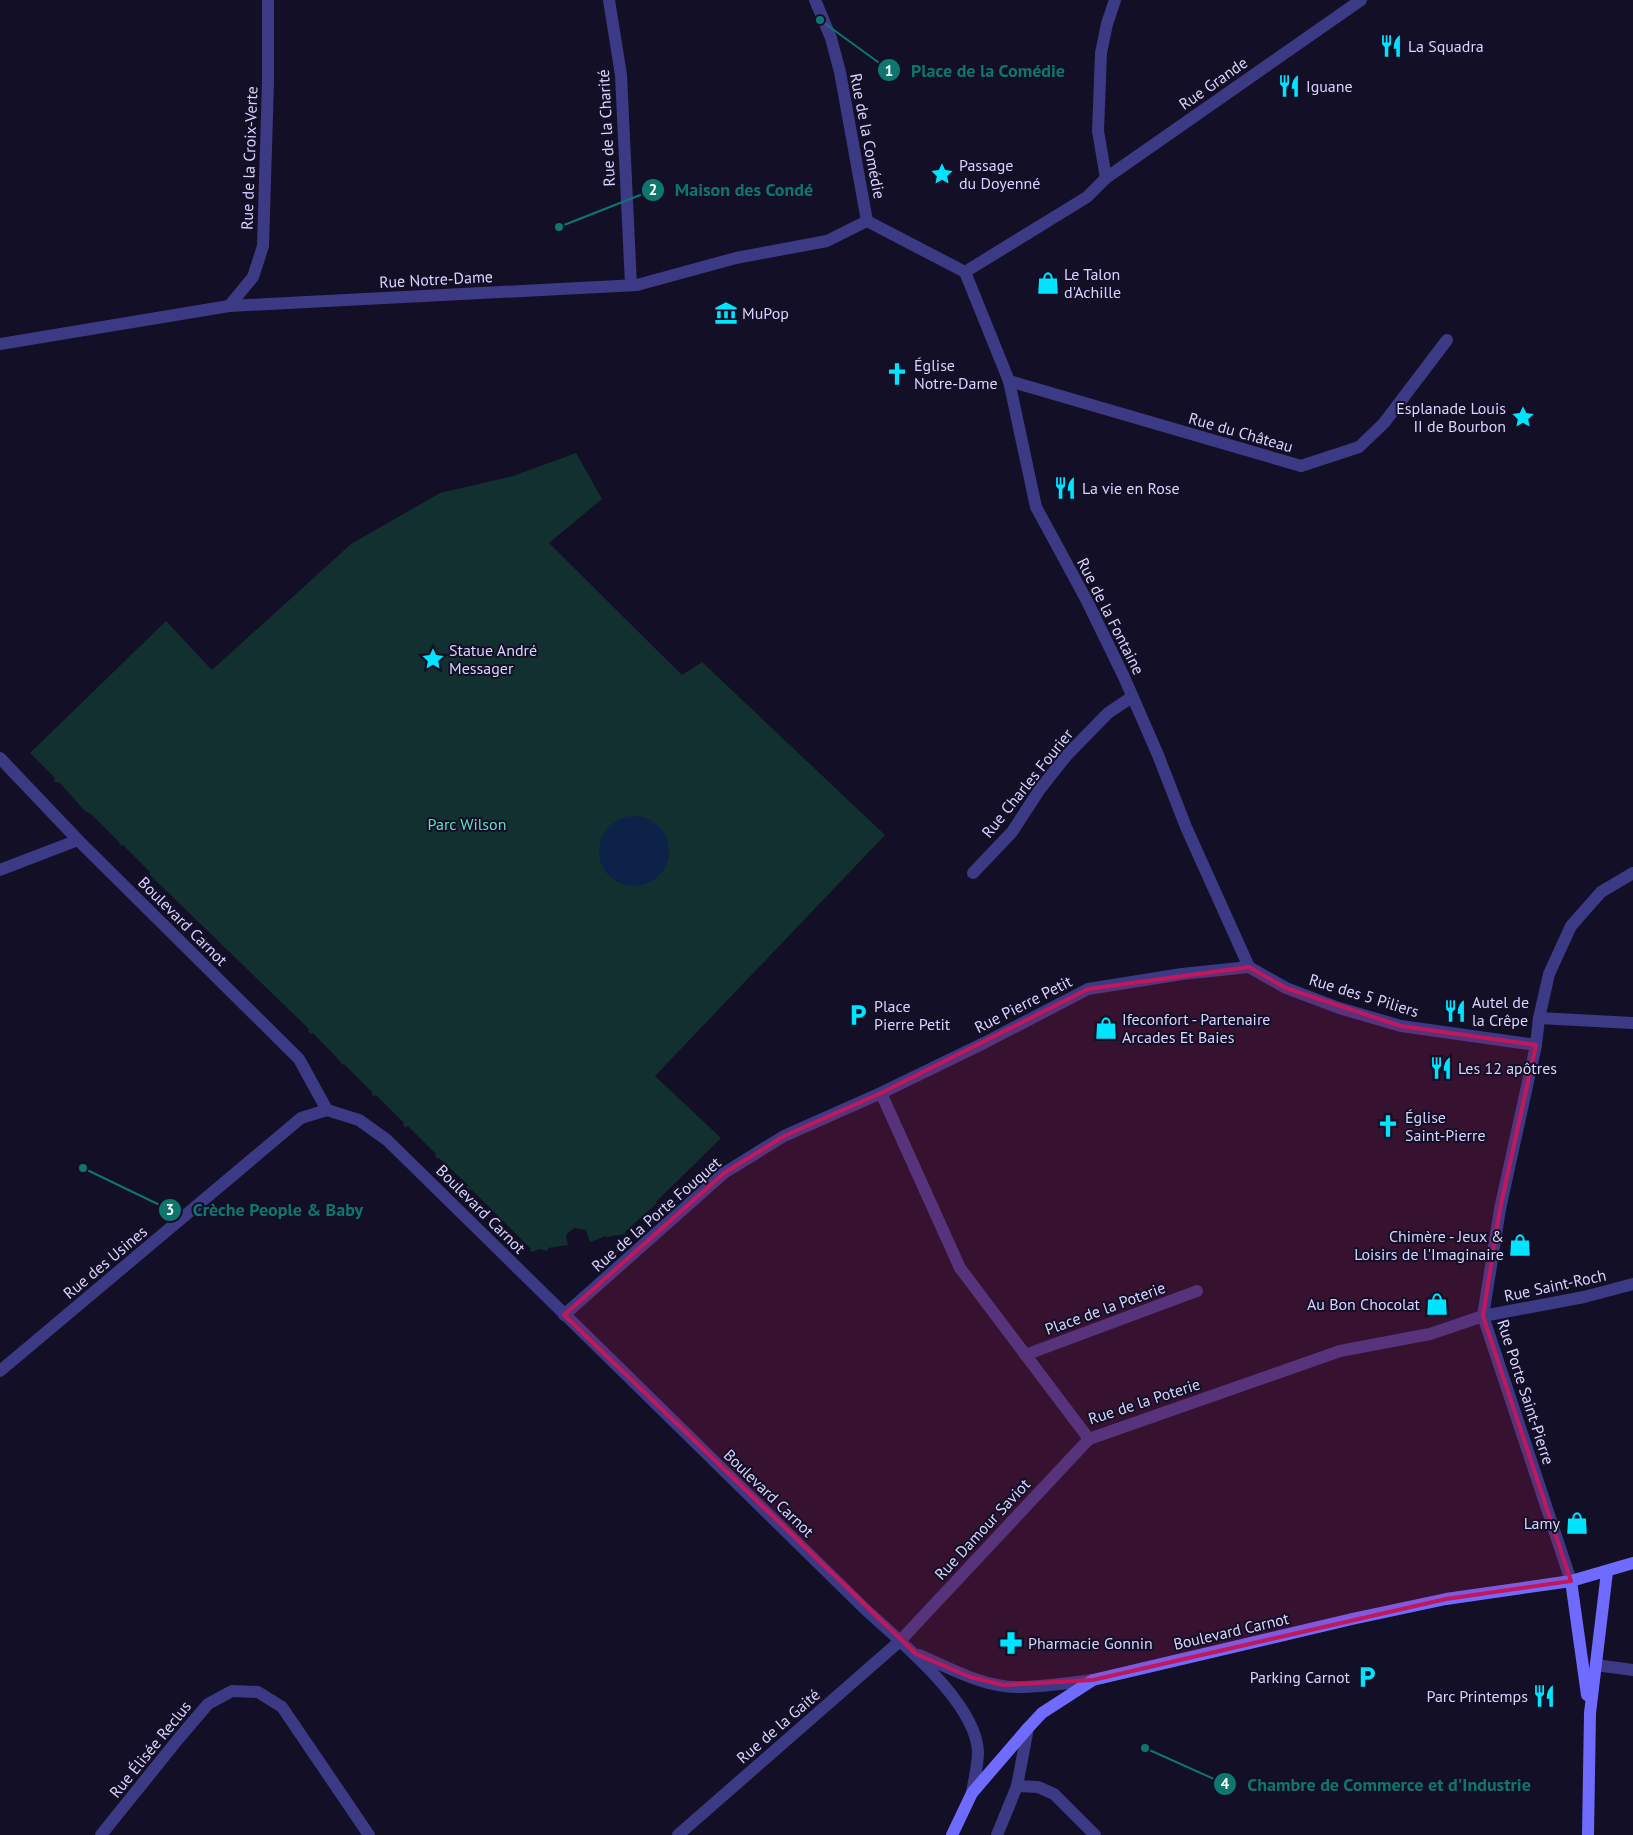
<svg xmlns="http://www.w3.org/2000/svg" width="1633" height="1835" viewBox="0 0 1633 1835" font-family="'PT Sans',sans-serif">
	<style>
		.green { fill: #12302f }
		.water { fill: #0c2248 }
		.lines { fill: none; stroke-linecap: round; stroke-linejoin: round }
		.service { stroke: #3d3a85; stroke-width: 12 }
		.pedestrian { stroke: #3d3a85; stroke-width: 12 }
		.minor { stroke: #3d3a85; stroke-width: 12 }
		.tertiary { stroke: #3d3a85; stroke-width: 12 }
		.secondary { stroke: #6f6bff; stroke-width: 12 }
		.marked { fill: #c2185b; fill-opacity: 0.2; stroke: #c2185b; stroke-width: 4; stroke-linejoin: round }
		.labels { text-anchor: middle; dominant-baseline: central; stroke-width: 4; stroke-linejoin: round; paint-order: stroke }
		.poi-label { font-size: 16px; fill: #d9d4ff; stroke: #130f26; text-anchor: start }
		.street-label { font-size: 16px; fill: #d9d4ff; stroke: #130f26 }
		.park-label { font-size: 16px; fill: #5fe0c0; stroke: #130f26 }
		.leader { fill: none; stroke: #0f766e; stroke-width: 2 }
		.callout-dot { fill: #0f766e; stroke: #130f26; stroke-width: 2 }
		.mark-label { font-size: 15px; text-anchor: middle; font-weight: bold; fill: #fff }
		.callout-label { font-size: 18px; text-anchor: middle; font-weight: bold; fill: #0f766e; stroke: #130f26; stroke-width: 4; stroke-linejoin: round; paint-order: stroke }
	</style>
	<rect width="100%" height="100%" fill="#130f26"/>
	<polygon class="green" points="576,453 602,499 549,543 682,675 702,662 885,835 655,1076 721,1138 656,1202 657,1203 625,1232 625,1234 611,1236 607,1238 606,1236 590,1242 586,1230 574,1228 566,1235 568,1245 548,1248 548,1250 543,1251 543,1249 536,1250 534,1252 530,1251 530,1248 503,1221 501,1222 498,1219 499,1217 471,1189 470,1191 466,1187 468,1185 439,1158 437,1159 435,1156 436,1154 408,1126 406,1128 403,1125 404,1123 376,1095 374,1097 372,1094 372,1092 344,1064 342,1065 340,1061 313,1033 311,1034 308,1031 309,1029 149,874 150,872 123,845 121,846 118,841 91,814 85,811 59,782 58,783 54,781 55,778 30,753 166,621 212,670 351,544 440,493 513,476"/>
	<circle class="water" cx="634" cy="851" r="35"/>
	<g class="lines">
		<polyline class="service" points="1025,1355 1197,1291"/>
		<g class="pedestrian">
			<polyline points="815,0 831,38 840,72 867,221"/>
			<polyline points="1249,967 1286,988 1339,1008 1401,1026 1536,1045 1539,1018 1549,974 1571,926 1601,892 1633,873"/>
		</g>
		<g class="minor">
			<polyline points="609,0 621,75 631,285"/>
			<polyline points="1106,178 1098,131 1101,53 1107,24 1115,0"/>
			<polyline points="965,272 1087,197 1106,178 1361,0"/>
			<polyline points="229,306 253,277 263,246 268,82 268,0"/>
			<polyline points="0,344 229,306 637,285 736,258 827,241 867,221 965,272"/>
			<polyline points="1009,381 1301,466 1359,447 1384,423 1447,340"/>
			<polyline points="0,870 78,840"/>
			<polyline points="973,873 1012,832 1040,789 1067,755 1108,713 1132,697"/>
			<polyline points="1539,1018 1633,1023"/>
			<polyline points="1536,1045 1500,1209 1483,1316 1571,1581"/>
			<polyline points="881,1093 960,1268 1089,1439"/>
			<polyline points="564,1315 724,1173 784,1136 881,1093 984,1043 1088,989 1182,974 1249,967 1186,827 1158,755 1124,677 1087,601 1036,507 1009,381 965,272"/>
			<polyline points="0,1371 301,1118 327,1110"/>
			<polyline points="1596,1665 1633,1670"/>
			<polyline points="1017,1786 1038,1787 1054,1794 1095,1835"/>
			<polyline points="101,1835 179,1738 208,1704 232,1691 258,1692 282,1707 369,1835"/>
			<polyline points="678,1835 900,1641 1089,1439 1340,1351 1430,1334 1483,1316 1584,1297 1633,1284"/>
			<polyline points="997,1835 1017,1786 1028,1728"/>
		</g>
		<g class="tertiary">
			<path d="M 0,758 L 78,840 L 299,1059 L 327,1110 L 359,1120 L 387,1140 L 864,1608 C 899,1641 976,1702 978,1752 C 978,1765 974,1780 972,1793"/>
			<path d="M 919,1655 C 950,1668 983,1687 1017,1687 C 1042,1687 1068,1683 1093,1680"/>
		</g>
		<g class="secondary">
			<polyline points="1571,1581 1587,1695"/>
			<polyline points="952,1835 972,1793 1028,1728 1042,1713 1093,1680 1352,1619 1446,1599 1571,1581 1633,1563"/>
			<polyline points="1588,1835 1590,1713 1607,1572"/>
		</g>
	</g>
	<path class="marked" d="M 1249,967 L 1286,988 L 1401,1026 L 1536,1045 L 1500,1209 L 1483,1316 L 1571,1581 L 1446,1599 L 1093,1680 L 1003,1685 L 970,1677 L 916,1654 L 564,1315 L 724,1173 L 784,1136 L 881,1093 L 1088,989 Z"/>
	<defs>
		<symbol id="restaurant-bare" viewBox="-9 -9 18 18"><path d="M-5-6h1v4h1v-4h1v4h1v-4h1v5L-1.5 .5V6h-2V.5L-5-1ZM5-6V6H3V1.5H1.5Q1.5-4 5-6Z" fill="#00e5ff" stroke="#130f26" stroke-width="2.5" paint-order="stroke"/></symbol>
		<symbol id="sight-bare" viewBox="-9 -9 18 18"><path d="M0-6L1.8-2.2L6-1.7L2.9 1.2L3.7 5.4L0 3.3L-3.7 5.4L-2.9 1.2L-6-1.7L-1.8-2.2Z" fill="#00e5ff" stroke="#130f26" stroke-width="2.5" paint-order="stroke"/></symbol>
		<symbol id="shop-bare" viewBox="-9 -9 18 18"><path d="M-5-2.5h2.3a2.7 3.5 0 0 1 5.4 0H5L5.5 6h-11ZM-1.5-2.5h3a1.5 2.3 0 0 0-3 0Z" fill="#00e5ff" stroke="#130f26" stroke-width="2.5" paint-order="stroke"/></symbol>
		<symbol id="museum-bare" viewBox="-9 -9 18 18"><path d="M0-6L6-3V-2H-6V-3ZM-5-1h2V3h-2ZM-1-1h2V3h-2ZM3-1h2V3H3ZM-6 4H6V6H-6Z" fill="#00e5ff" stroke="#130f26" stroke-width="2.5" paint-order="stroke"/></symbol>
		<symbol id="church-bare" viewBox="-9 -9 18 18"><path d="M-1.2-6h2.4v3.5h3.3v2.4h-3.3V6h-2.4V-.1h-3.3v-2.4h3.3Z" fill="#00e5ff" stroke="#130f26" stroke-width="2.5" paint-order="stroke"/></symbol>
		<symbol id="parking-bare" viewBox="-9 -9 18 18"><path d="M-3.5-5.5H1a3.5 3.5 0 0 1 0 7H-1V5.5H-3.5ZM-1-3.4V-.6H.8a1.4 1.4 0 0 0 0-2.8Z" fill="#00e5ff" stroke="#130f26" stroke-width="2.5" paint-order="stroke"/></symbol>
		<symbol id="pharmacy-bare" viewBox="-9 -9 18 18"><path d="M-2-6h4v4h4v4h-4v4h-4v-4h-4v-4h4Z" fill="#00e5ff" stroke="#130f26" stroke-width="2.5" paint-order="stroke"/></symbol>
	</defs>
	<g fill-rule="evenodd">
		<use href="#restaurant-bare" x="1375" y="30" width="32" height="32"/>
		<use href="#restaurant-bare" x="1273" y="70" width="32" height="32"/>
		<use href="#sight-bare" x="926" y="158" width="32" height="32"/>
		<use href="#shop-bare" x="1032" y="267" width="32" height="32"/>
		<use href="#museum-bare" x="710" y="297" width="32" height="32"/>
		<use href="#church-bare" x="881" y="358" width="32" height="32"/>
		<use href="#sight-bare" x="1507" y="401" width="32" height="32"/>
		<use href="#restaurant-bare" x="1049" y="472" width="32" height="32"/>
		<use href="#sight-bare" x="417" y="643" width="32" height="32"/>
		<use href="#restaurant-bare" x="1439" y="995" width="32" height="32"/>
		<use href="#parking-bare" x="842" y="999" width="32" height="32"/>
		<use href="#shop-bare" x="1090" y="1012" width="32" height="32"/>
		<use href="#restaurant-bare" x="1425" y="1052" width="32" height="32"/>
		<use href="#church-bare" x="1372" y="1110" width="32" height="32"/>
		<use href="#shop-bare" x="1504" y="1229" width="32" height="32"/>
		<use href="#shop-bare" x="1421" y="1288" width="32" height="32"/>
		<use href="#shop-bare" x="1561" y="1507" width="32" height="32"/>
		<use href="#pharmacy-bare" x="995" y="1627" width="32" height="32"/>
		<use href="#parking-bare" x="1351" y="1661" width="32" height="32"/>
		<use href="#restaurant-bare" x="1528" y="1680" width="32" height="32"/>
	</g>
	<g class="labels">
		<g class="poi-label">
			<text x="1408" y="46">La Squadra</text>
			<text x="1306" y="86">Iguane</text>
			<text x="959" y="165">Passage<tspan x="959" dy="18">du Doyenné</tspan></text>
			<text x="1064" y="274">Le Talon<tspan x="1064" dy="18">d'Achille</tspan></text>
			<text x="742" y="313">MuPop</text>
			<text x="914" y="365">Église<tspan x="914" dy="18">Notre-Dame</tspan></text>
			<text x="1506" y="408" text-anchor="end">Esplanade Louis<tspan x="1506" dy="18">II de Bourbon</tspan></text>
			<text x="1082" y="488">La vie en Rose</text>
			<text x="449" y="650">Statue André<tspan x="449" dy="18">Messager</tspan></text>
			<text x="1472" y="1002">Autel de<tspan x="1472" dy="18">la Crêpe</tspan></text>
			<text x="874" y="1006">Place<tspan x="874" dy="18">Pierre Petit</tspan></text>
			<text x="1122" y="1019">Ifeconfort - Partenaire<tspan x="1122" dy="18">Arcades Et Baies</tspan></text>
			<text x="1458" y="1068">Les 12 apôtres</text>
			<text x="1405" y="1117">Église<tspan x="1405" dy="18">Saint-Pierre</tspan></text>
			<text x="1504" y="1236" text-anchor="end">Chimère - Jeux &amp;<tspan x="1504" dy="18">Loisirs de l'Imaginaire</tspan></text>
			<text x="1420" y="1304" text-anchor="end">Au Bon Chocolat</text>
			<text x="1560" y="1523" text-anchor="end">Lamy</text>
			<text x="1028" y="1643">Pharmacie Gonnin</text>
			<text x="1350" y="1677" text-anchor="end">Parking Carnot</text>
			<text x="1528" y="1696" text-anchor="end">Parc Printemps</text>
		</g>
		<g class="street-label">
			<text transform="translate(1213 83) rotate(-35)">Rue Grande</text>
			<text transform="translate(606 128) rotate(-93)">Rue de la Charité</text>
			<text transform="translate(868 136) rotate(79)">Rue de la Comédie</text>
			<text transform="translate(249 158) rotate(-88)">Rue de la Croix-Verte</text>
			<text transform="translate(436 279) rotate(-3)">Rue Notre-Dame</text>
			<text transform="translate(1241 432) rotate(16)">Rue du Château</text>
			<text transform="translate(1111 616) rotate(63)">Rue de la Fontaine</text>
			<text transform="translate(1027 783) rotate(-51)">Rue Charles Fourier</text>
			<text transform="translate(183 921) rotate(45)">Boulevard Carnot</text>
			<text transform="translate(1364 995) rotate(17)">Rue des 5 Piliers</text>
			<text transform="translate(1023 1004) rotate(-27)">Rue Pierre Petit</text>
			<text transform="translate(481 1209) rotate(45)">Boulevard Carnot</text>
			<text transform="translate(656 1214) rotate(-41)">Rue de la Porte Fouquet</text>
			<text transform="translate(105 1262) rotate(-40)">Rue des Usines</text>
			<text transform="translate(1555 1285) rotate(-12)">Rue Saint-Roch</text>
			<text transform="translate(1105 1308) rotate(-20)">Place de la Poterie</text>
			<text transform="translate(1526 1392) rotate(72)">Rue Porte Saint-Pierre</text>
			<text transform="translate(1144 1401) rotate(-18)">Rue de la Poterie</text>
			<text transform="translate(769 1493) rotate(44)">Boulevard Carnot</text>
			<text transform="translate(982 1529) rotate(-47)">Rue Damour Saviot</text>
			<text transform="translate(1231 1631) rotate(-13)">Boulevard Carnot</text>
			<text transform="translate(778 1726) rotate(-41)">Rue de la Gaité</text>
			<text transform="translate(150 1749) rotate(-51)">Rue Élisée Reclus</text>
		</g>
		<g class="park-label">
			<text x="467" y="824">Parc Wilson</text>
		</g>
	</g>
	<path class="leader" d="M820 20L889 70M559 227L653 190M83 1168L170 1210M1145 1748L1225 1784"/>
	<g class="callout-dot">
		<circle cx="820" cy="20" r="5"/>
		<circle cx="559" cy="227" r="5"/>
		<circle cx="83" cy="1168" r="5"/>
		<circle cx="1145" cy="1748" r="5"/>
		<circle cx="889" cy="70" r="12"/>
		<circle cx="653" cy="190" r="12"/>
		<circle cx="170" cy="1210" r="12"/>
		<circle cx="1225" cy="1784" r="12"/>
	</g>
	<g class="mark-label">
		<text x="889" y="76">1</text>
		<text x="653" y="195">2</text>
		<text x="170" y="1215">3</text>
		<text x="1225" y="1789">4</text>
	</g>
	<g class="callout-label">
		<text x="988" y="77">Place de la Comédie</text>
		<text x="744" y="196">Maison des Condé</text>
		<text x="278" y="1216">Crèche People &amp; Baby</text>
		<text x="1389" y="1791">Chambre de Commerce et d'Industrie</text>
	</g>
</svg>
